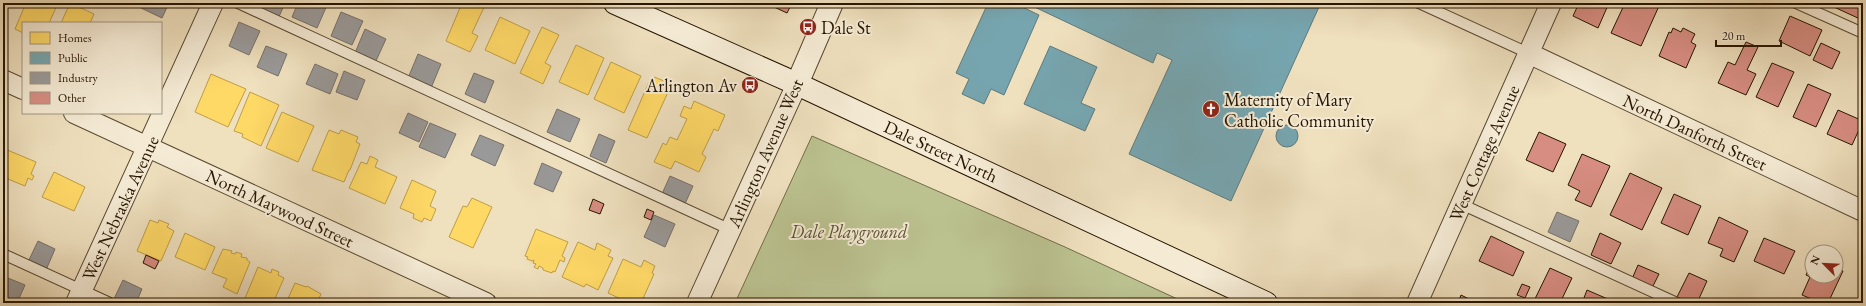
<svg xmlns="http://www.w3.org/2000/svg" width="1866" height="306" viewBox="0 0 1866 306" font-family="'EB Garamond',serif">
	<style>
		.green { fill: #bbc290; stroke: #706c48 }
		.homes { fill: #ffd966; stroke: #be9e47 }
		.public { fill: #76a5af; stroke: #5e7a7a }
		.industry { fill: #999; stroke: #76716b }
		.building { fill: #d78d82; stroke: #261500 }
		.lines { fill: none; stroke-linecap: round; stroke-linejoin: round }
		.service-casing { stroke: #584830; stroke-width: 12 }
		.minor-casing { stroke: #584830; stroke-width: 22 }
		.tertiary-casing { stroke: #584830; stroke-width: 24 }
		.secondary-casing { stroke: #261500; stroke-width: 24 }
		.service { stroke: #f5ebd5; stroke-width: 10 }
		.minor { stroke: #f5ebd5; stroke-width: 20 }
		.tertiary { stroke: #f5ebd5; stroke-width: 22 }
		.secondary { stroke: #f5ebd5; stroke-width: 22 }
		.labels { text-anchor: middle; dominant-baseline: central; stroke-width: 4; stroke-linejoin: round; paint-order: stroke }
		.poi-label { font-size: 18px; fill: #261500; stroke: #f5ebd5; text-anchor: start }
		.street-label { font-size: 18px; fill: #261500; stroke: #f5ebd5 }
		.park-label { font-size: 18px; font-style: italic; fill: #5a5232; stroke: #f5ebd5 }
	</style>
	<rect width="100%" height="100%" fill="#efe0be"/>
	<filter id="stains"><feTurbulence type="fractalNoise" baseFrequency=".005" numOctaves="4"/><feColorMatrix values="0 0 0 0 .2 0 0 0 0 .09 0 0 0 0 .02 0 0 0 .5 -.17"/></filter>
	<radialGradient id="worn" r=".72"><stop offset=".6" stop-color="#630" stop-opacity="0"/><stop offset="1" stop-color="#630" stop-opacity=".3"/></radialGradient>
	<polygon class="green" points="812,136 1065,247 1186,303 735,303"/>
	<g class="homes">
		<polygon points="3,3 10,3 3,15"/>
		<polygon points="26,3 58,3 49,23 23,23 23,33 15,29"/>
		<polygon points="70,3 94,14 90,23 61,23"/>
		<polygon points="462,3 486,3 472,33 478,36 470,52 446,41"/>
		<polygon points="500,17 530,31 515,64 485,50"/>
		<polygon points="542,27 559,35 545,63 551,66 543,84 520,73"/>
		<polygon points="576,45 604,58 588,95 559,82"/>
		<polygon points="611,62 641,76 624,113 594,99"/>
		<polygon points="211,74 246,89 228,127 195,112"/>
		<polygon points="654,77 669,83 667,89 669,90 647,138 628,130 649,82 651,83"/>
		<polygon points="250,92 279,105 261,146 242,137 243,134 234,131"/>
		<polygon points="694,101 725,115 718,131 714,129 702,154 706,157 699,172 675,161 671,169 654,162 663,143 666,145 670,137 677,140 687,119 680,116 684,106 691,109"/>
		<polygon points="282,112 314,126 298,162 266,148"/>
		<polygon points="329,130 339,134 341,130 358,137 356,142 360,144 350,170 349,170 344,182 312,170"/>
		<polygon points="5,149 36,162 31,174 34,176 32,180 28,178 25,186 3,177 3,153"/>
		<polygon points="370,156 378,160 375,167 397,177 385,204 349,188 361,162 367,164"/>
		<polygon points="54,172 85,187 74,211 42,197"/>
		<polygon points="412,180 436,191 430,206 436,209 431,221 424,218 422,222 413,218 414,214 400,208"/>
		<polygon points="472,198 492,207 473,248 449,237 463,206 467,207"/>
		<polygon points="150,220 158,223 159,220 169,224 167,227 174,231 161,261 137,251"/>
		<polygon points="536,229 568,242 562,256 565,258 564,262 560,260 555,272 553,271 552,273 543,270 543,268 539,266 538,269 534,267 536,264 533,263 534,260 532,261 527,259 528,257 525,256"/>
		<polygon points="185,233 215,247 205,270 175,257"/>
		<polygon points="578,242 595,250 597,243 611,250 608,256 613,258 598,290 586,284 584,287 562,277"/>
		<polygon points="223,249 232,251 231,253 235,254 236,252 242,254 241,257 247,258 247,260 250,262 237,294 223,287 227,279 212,273"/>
		<polygon points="623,259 641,267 644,260 655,266 652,273 654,274 641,303 624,303 620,301 621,299 608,293"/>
		<polygon points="258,267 271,273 272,269 279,272 278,275 284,278 273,303 243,303"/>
		<polygon points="295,283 306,287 307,286 321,294 317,303 286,303"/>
	</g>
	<g class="public">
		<polygon points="988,3 1014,3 1039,15 1004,95 991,89 984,104 962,94 969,79 956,73"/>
		<polygon points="1026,3 1311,3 1319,7 1231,201 1129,154 1172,60 1157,53 1153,63"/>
		<polygon points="1050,46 1097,67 1081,103 1095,109 1085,131 1024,104"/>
		<circle cx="1287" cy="136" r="11"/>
	</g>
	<g class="industry">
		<polygon points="143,3 169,3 162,18 141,8"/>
		<polygon points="252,3 285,3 278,19 250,7"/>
		<polygon points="298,3 328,3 317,28 292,17"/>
		<polygon points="341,12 363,21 352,45 331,36"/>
		<polygon points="239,22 260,31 249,55 229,46"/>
		<polygon points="365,29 386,39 375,63 355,53"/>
		<polygon points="266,46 287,54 278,76 257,67"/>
		<polygon points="418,54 441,64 431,88 408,78"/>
		<polygon points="315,64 338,74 330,94 306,84"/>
		<polygon points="344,71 365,80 357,100 336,92"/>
		<polygon points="474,73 494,81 485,103 465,94"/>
		<polygon points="557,109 580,119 570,142 547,132"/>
		<polygon points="408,113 428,122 419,142 399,133"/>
		<polygon points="430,123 456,134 445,158 419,147"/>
		<polygon points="599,134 615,141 606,163 590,156"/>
		<polygon points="480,135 504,145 495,166 471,155"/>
		<polygon points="542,163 562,172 553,192 534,184"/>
		<polygon points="670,176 693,186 684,206 661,196"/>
		<polygon points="1557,212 1579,221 1570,242 1548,232"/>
		<polygon points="654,215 675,224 665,247 644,237"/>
		<polygon points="38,241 55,249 46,270 28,262"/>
		<polygon points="3,276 25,285 17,303 3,301"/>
		<polygon points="123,280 142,289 136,303 116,303 113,301"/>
	</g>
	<g class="building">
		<polygon points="776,3 792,3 787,13 774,7"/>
		<polygon points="1579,3 1609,3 1598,28 1573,16"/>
		<polygon points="1625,3 1631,3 1637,6 1639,3 1653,3 1659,6 1641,46 1611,33"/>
		<polygon points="1836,3 1863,3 1863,13 1860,19 1834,7"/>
		<polygon points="1790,16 1822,30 1810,56 1779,41"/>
		<polygon points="1673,28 1681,32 1683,28 1695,34 1691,42 1696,45 1686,68 1659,56 1669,32 1671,33"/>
		<polygon points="1746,42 1758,47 1747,70 1756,74 1746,95 1718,83 1728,62 1735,65"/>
		<polygon points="1821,43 1840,52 1832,69 1813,60"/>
		<polygon points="1772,63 1794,72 1778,107 1756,97"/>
		<polygon points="1808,84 1831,94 1816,127 1793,117"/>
		<polygon points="1838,110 1863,121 1852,145 1827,134"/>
		<polygon points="1539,132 1566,144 1553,172 1526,160"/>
		<polygon points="1582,154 1610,166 1591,207 1575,200 1580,191 1568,185"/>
		<polygon points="1630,173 1662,188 1642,230 1610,215"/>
		<polygon points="1674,194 1701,206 1688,235 1661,223"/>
		<polygon points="593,199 604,204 600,214 589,210"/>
		<polygon points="647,209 654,212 651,220 644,217"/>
		<polygon points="1719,217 1748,231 1734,262 1720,256 1723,249 1708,243"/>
		<polygon points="1600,233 1621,243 1611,264 1591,255"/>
		<polygon points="1491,236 1524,252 1513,276 1479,261"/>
		<polygon points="1764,238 1795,251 1784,274 1754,261"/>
		<polygon points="146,255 159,261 155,269 143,263"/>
		<polygon points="1812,261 1812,276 1836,276 1836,268 1843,271 1828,303 1821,303 1802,295 1810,277 1806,275"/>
		<polygon points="1638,265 1659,274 1652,288 1632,279"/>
		<polygon points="1550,268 1572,278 1560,303 1533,303"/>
		<polygon points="1689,273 1707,281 1697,303 1687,303 1676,299"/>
		<polygon points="1522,284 1530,287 1525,298 1517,295"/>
		<polygon points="1587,290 1617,303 1582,303"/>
		<polygon points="1461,295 1477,303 1458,303"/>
	</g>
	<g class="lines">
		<defs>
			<g id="service">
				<polyline points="238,3 731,230"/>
				<polyline points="1419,3 1528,53"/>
				<polyline points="1796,3 1863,33"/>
				<polyline points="1461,204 1677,303"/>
				<polyline points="3,254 110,303"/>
			</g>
			<g id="minor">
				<polyline points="1528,53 1863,211"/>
				<polyline points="3,80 23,89"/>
				<polyline points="74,113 486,303"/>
				<polyline points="76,303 213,3"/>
				<polyline points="697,303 797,84"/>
				<polyline points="1417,303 1551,3"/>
			</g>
			<polyline id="tertiary" points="797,84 832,3"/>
			<polyline id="secondary" points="615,3 797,84 1266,303"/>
		</defs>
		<use href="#service" class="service-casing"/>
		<use href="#minor" class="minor-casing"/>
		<use href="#tertiary" class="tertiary-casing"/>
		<use href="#secondary" class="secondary-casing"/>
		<use href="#service" class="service"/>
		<use href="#minor" class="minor"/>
		<use href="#tertiary" class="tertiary"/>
		<use href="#secondary" class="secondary"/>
	</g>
	<defs>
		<symbol id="bus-disc" viewBox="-11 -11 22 22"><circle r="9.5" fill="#8f2418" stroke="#f5ebd5"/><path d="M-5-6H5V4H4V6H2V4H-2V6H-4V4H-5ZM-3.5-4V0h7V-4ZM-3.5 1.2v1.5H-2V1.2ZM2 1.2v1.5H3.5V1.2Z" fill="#fff"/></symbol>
		<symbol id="church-disc" viewBox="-11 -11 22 22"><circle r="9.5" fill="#8f2418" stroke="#f5ebd5"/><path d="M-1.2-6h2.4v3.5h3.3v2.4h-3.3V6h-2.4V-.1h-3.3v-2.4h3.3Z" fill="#fff"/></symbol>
	</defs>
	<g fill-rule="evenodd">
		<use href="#bus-disc" x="798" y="17" width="20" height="20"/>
		<use href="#bus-disc" x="740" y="75" width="20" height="20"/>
		<use href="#church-disc" x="1201" y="99" width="20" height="20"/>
	</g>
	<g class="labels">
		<g class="poi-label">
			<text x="821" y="27">Dale St</text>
			<text x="737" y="85" text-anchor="end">Arlington Av</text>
			<text x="1224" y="99">Maternity of Mary<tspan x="1224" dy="21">Catholic Community</tspan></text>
		</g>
		<g class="street-label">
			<text transform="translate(1695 132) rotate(25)">North Danforth Street</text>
			<text transform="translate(941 151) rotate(25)">Dale Street North</text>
			<text transform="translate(765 153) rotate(-66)">Arlington Avenue West</text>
			<text transform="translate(1484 153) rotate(-66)">West Cottage Avenue</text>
			<text transform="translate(120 208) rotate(-65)">West Nebraska Avenue</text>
			<text transform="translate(280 208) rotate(25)">North Maywood Street</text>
		</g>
		<g class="park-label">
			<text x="849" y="231">Dale Playground</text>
		</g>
	</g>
	<rect width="1866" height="306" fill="none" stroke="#efe0be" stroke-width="16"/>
	<rect x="4" y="4" width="1858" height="298" fill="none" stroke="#261500" stroke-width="2"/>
	<rect x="8" y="8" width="1850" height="290" fill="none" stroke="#261500"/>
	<rect x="22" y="22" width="140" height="92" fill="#f5ebd5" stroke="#a29580"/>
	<rect x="30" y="32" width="20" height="12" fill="#ffd966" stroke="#a29580"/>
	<text x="58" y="42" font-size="12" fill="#261500">Homes</text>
	<rect x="30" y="52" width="20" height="12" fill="#76a5af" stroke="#a29580"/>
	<text x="58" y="62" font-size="12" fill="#261500">Public</text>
	<rect x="30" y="72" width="20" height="12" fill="#999999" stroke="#a29580"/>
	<text x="58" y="82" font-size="12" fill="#261500">Industry</text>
	<rect x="30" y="92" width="20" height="12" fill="#d78d82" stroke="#a29580"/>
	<text x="58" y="102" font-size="12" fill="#261500">Other</text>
	<g transform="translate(1824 264) rotate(294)"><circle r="19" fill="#f5ebd5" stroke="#a29580"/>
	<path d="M0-3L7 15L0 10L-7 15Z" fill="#8f2418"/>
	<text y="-6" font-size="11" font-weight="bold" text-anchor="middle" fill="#261500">N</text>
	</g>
	<path d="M1716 40v6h65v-6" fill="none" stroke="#261500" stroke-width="2"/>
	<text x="1722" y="40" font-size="12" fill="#261500" stroke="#f5ebd5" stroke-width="3" paint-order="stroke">20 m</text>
	<rect width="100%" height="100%" filter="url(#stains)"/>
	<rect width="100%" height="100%" fill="url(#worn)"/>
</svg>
